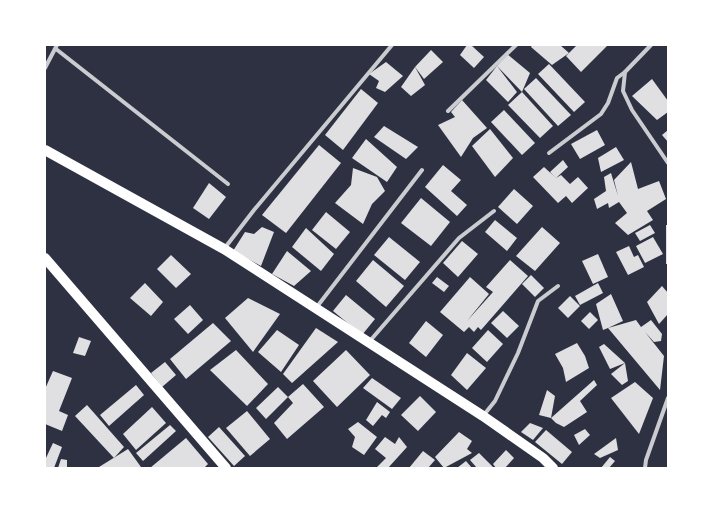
<svg xmlns="http://www.w3.org/2000/svg" width="713" height="513" viewBox="0 0 713 513" font-family="Figtree,sans-serif">
	<style>
		.building { fill: #e0e0e3 }
		.lines { fill: none; stroke-linecap: round; stroke-linejoin: round }
		.minor { stroke: #caccd0; stroke-width: 4 }
		.primary { stroke: #fff; stroke-width: 10 }
	</style>
	<rect width="100%" height="100%" fill="#2d3142"/>
	<g class="building">
		<polygon points="467,45 471,45 484,57 474,68 460,55"/>
		<polygon points="532,45 560,45 569,53 552,65 531,47"/>
		<polygon points="577,45 608,45 581,72 566,56"/>
		<polygon points="431,50 443,62 424,79 415,67"/>
		<polygon points="507,54 530,73 522,92 497,66 517,92 508,102 486,80 497,66"/>
		<polygon points="386,62 403,76 385,92 376,88 379,81 369,74"/>
		<polygon points="549,64 585,102 574,112 538,74"/>
		<polygon points="415,67 425,85 411,96 401,87"/>
		<polygon points="536,78 571,115 558,126 524,89"/>
		<polygon points="652,79 668,101 668,112 657,120 632,96"/>
		<polygon points="361,89 378,103 343,150 325,135"/>
		<polygon points="522,92 553,126 540,138 508,105"/>
		<polygon points="462,100 487,128 473,138 461,157 438,125 455,117 451,112"/>
		<polygon points="504,110 535,143 522,155 491,122"/>
		<polygon points="384,126 418,147 406,159 374,137"/>
		<polygon points="490,129 513,158 495,177 472,146"/>
		<polygon points="597,130 605,145 580,159 571,144"/>
		<polygon points="668,130 668,142 662,135"/>
		<polygon points="366,139 397,167 387,182 352,158"/>
		<polygon points="319,145 341,163 286,233 262,215"/>
		<polygon points="616,147 624,160 601,172 598,158"/>
		<polygon points="563,160 568,167 556,178 561,175 570,184 578,177 588,188 572,203 566,196 558,203 533,177 544,167 556,178 550,172"/>
		<polygon points="631,162 638,189 659,181 666,199 647,211 653,220 628,235 615,223 627,213 619,202 609,208 608,203 597,209 594,199 606,191 604,177 611,173 618,196 614,180"/>
		<polygon points="443,165 461,180 451,191 467,205 457,216 425,187"/>
		<polygon points="353,168 377,177 385,191 372,204 363,224 335,203 351,185"/>
		<polygon points="209,183 226,197 209,219 193,208"/>
		<polygon points="514,189 533,206 517,224 498,207"/>
		<polygon points="421,198 450,222 431,246 401,223"/>
		<polygon points="326,212 350,232 336,249 312,230"/>
		<polygon points="495,220 517,238 507,251 485,232"/>
		<polygon points="650,225 655,233 640,241 635,233"/>
		<rect x="666" y="225" width="2" height="39"/>
		<polygon points="262,227 274,232 261,266 233,251 245,232 254,234"/>
		<polygon points="542,227 560,243 535,271 516,256"/>
		<polygon points="306,228 334,254 321,271 292,247"/>
		<polygon points="389,237 420,262 405,280 374,255"/>
		<polygon points="653,237 663,254 645,263 636,246"/>
		<polygon points="462,241 478,254 458,277 443,263"/>
		<polygon points="629,246 634,257 638,255 644,267 628,275 616,252"/>
		<polygon points="287,251 311,271 294,286 272,274"/>
		<polygon points="598,254 608,277 593,284 582,261"/>
		<polygon points="171,255 191,274 176,288 157,269"/>
		<polygon points="373,260 404,286 386,307 356,281"/>
		<polygon points="510,260 528,276 481,330 478,327 474,332 469,327 464,332 440,312 470,277 489,294 467,321 493,292 486,287"/>
		<polygon points="531,275 544,288 535,297 522,284"/>
		<polygon points="437,277 449,286 444,292 432,283"/>
		<polygon points="145,283 163,302 151,316 130,298"/>
		<polygon points="598,283 603,293 580,305 575,296"/>
		<polygon points="662,286 668,293 668,314 659,324 647,302"/>
		<polygon points="611,294 623,321 608,328 636,320 641,327 651,320 662,334 661,341 654,342 645,332 664,356 660,390 608,328 603,330 596,304"/>
		<polygon points="346,295 375,319 362,335 333,311"/>
		<polygon points="570,296 580,306 568,318 558,308"/>
		<polygon points="248,298 280,314 253,352 225,318"/>
		<polygon points="190,305 203,320 188,334 174,319"/>
		<polygon points="503,311 519,326 507,338 491,323"/>
		<polygon points="590,312 598,320 589,329 581,321"/>
		<polygon points="426,321 443,335 426,357 409,343"/>
		<polygon points="213,323 231,341 186,379 170,359"/>
		<polygon points="316,328 338,342 292,383 283,374"/>
		<polygon points="277,330 299,345 281,372 258,352"/>
		<polygon points="488,330 503,344 487,362 472,348"/>
		<polygon points="79,337 91,341 85,356 73,353"/>
		<polygon points="577,343 585,356 589,368 566,382 563,368 555,354"/>
		<polygon points="604,344 625,363 610,369 599,347"/>
		<polygon points="236,350 268,384 247,406 210,370"/>
		<polygon points="346,350 370,375 337,407 313,381"/>
		<polygon points="467,353 486,368 467,390 451,375"/>
		<polygon points="165,362 176,375 162,387 151,373"/>
		<polygon points="625,363 628,381 622,385 611,374"/>
		<polygon points="53,371 72,378 59,411 68,415 62,431 45,424 45,389"/>
		<polygon points="372,378 401,398 392,409 363,388"/>
		<polygon points="594,380 597,385 580,401 587,412 564,427 556,423 551,418 539,415 547,390 555,396 551,418"/>
		<polygon points="635,382 653,398 639,434 611,398"/>
		<polygon points="303,384 324,407 287,439 274,423 293,403 288,397 266,419 256,408 278,387 288,397"/>
		<polygon points="136,385 144,395 109,426 100,415"/>
		<polygon points="420,396 436,412 418,431 401,415"/>
		<polygon points="377,402 390,412 386,418 382,415 373,426 366,420"/>
		<polygon points="87,405 124,447 114,458 75,416"/>
		<polygon points="152,407 166,423 136,450 123,434"/>
		<polygon points="247,411 270,439 250,456 226,428"/>
		<polygon points="358,422 377,437 364,455 352,447 355,437 348,429"/>
		<polygon points="530,423 543,428 533,440 521,432"/>
		<polygon points="170,425 176,431 143,461 136,453"/>
		<polygon points="219,427 245,456 234,466 208,437"/>
		<polygon points="585,429 590,435 579,445 574,435"/>
		<polygon points="546,430 572,452 562,464 535,442"/>
		<polygon points="459,432 472,441 467,449 472,453 444,468 435,457"/>
		<polygon points="385,437 395,444 399,437 407,447 388,468 378,468 377,467 386,458 375,449"/>
		<polygon points="186,438 208,464 204,468 150,468"/>
		<polygon points="616,438 618,450 600,458 594,454"/>
		<polygon points="53,443 62,447 54,468 45,468 45,460"/>
		<polygon points="128,449 141,467 102,468 99,467"/>
		<polygon points="506,450 514,458 505,468 496,468 493,464"/>
		<polygon points="423,451 435,460 428,468 409,468"/>
		<polygon points="479,453 493,467 477,468 470,460"/>
		<polygon points="610,457 615,461 609,468 601,468"/>
		<polygon points="61,459 67,460 67,468 58,468"/>
		<polygon points="466,461 472,468 457,468"/>
	</g>
	<g class="lines">
		<g class="minor">
			<polyline points="651,45 625,72 623,91 632,110 668,163"/>
			<polyline points="56,49 228,184"/>
			<polyline points="45,68 57,45"/>
			<polyline points="448,111 516,45"/>
			<polyline points="549,153 601,114 608,103 617,78 625,72"/>
			<polyline points="224,249 254,210 392,45"/>
			<polyline points="316,308 422,170"/>
			<polyline points="369,342 459,238 494,211"/>
			<polyline points="483,416 495,401 518,353 538,301 558,286"/>
			<polyline points="645,468 646,460 668,398"/>
		</g>
		<g class="primary">
			<polyline points="45,150 224,249 483,416 543,458 553,468"/>
			<polyline points="45,258 226,468"/>
		</g>
	</g>
	<rect width="713" height="513" fill="none" stroke="#ffffff" stroke-width="92"/>
</svg>
